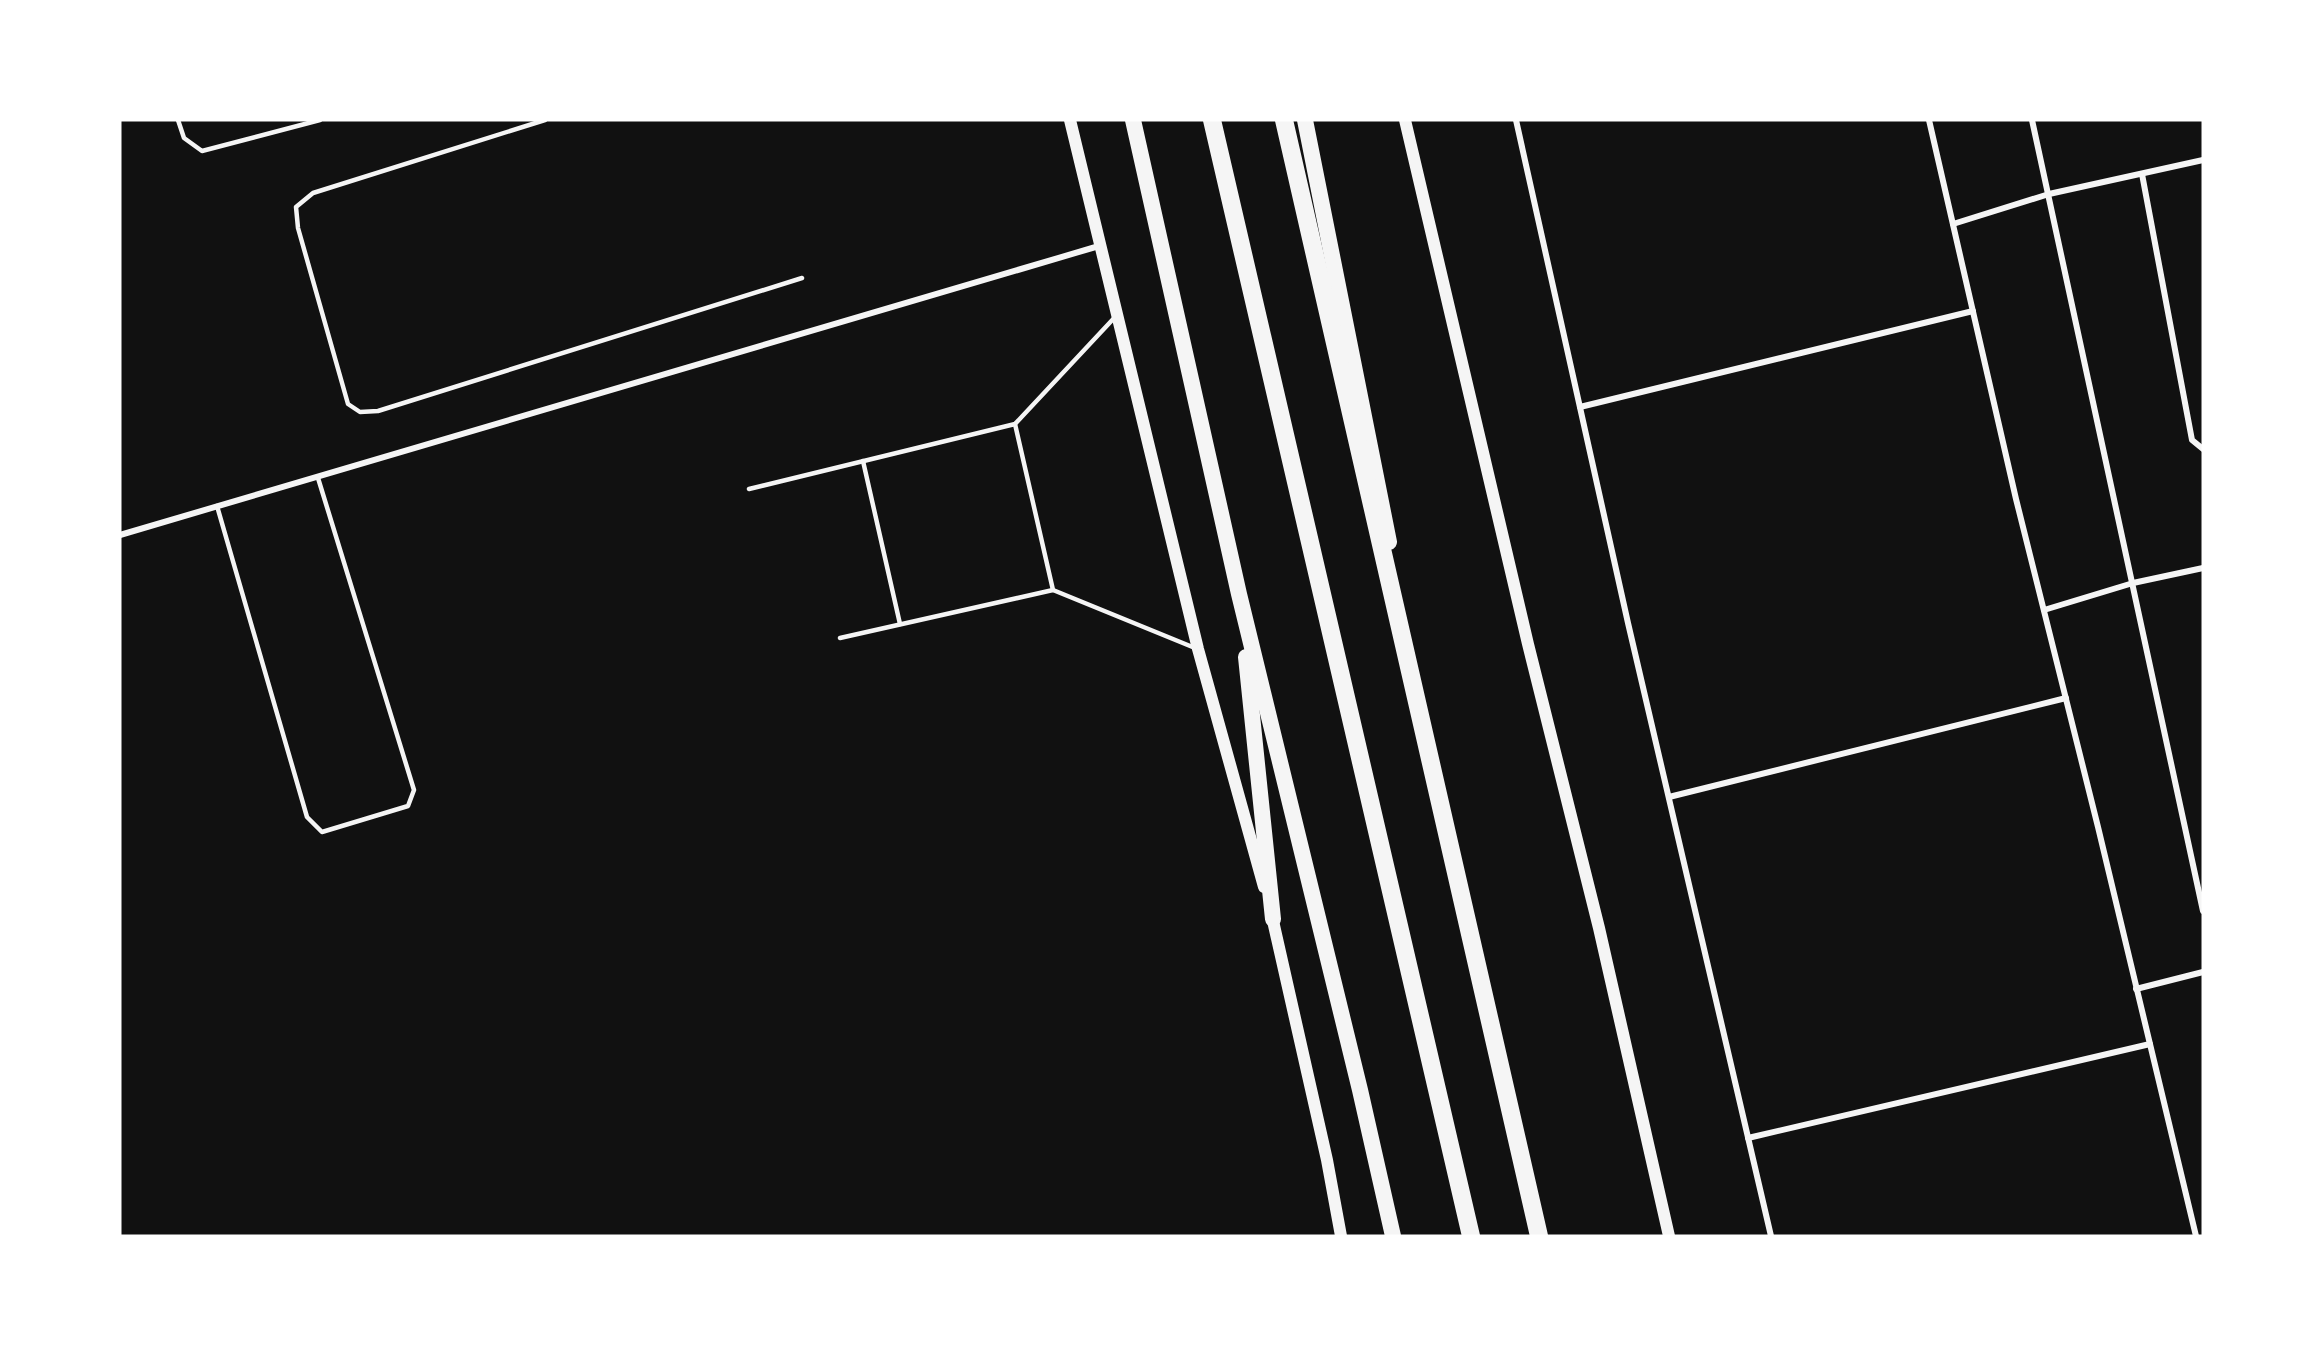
<svg xmlns="http://www.w3.org/2000/svg" width="2323" height="1356" viewBox="0 0 2323 1356" font-family="'Noto Sans',sans-serif">
	<style>
		.lines { fill: none; stroke-linecap: round; stroke-linejoin: round }
		.service { stroke: #f5f5f5; stroke-width: 4.5 }
		.minor { stroke: #f5f5f5; stroke-width: 6 }
		.secondary { stroke: #f5f5f5; stroke-width: 12 }
		.trunk { stroke: #f5f5f5; stroke-width: 16 }
		.motorway { stroke: #f5f5f5; stroke-width: 18 }
	</style>
	<rect width="100%" height="100%" fill="#111"/>
	<g class="lines">
		<g class="service">
			<polyline points="178,120 184,138 202,151 320,120"/>
			<polyline points="545,120 313,193 296,207 298,228 348,404 360,412 378,411 802,278"/>
			<polyline points="1116,316 1015,424 1053,590 1195,648"/>
			<polyline points="863,461 900,624"/>
			<polyline points="749,489 1015,424"/>
			<polyline points="217,506 307,817 322,832 408,806 414,790 318,478"/>
			<polyline points="840,638 1053,590"/>
		</g>
		<g class="minor">
			<polyline points="1516,120 1628,623 1771,1236"/>
			<polyline points="1929,120 2016,499 2098,827 2196,1236"/>
			<polyline points="2032,120 2203,911"/>
			<polyline points="2142,174 2192,440 2203,449"/>
			<polyline points="1953,224 2049,194 2203,160"/>
			<polyline points="1580,407 1973,311"/>
			<polyline points="120,535 1099,246"/>
			<polyline points="2044,610 2133,583 2203,568"/>
			<polyline points="1669,797 2066,698"/>
			<polyline points="2136,989 2203,972"/>
			<polyline points="1748,1138 2150,1044"/>
		</g>
		<g class="secondary">
			<polyline points="1070,120 1198,649 1264,887"/>
			<polyline points="1405,120 1528,644 1599,928 1669,1236"/>
			<polyline points="1271,912 1327,1160 1341,1236"/>
		</g>
		<g class="trunk">
			<polyline points="1133,120 1239,594 1360,1090 1393,1236"/>
			<polyline points="1305,120 1389,542"/>
			<polyline points="1246,657 1273,919"/>
		</g>
		<g class="motorway">
			<polyline points="1212,120 1471,1236"/>
			<polyline points="1284,120 1539,1236"/>
		</g>
	</g>
	<rect width="2323" height="1356" fill="none" stroke="#ffffff" stroke-width="243"/>
</svg>
